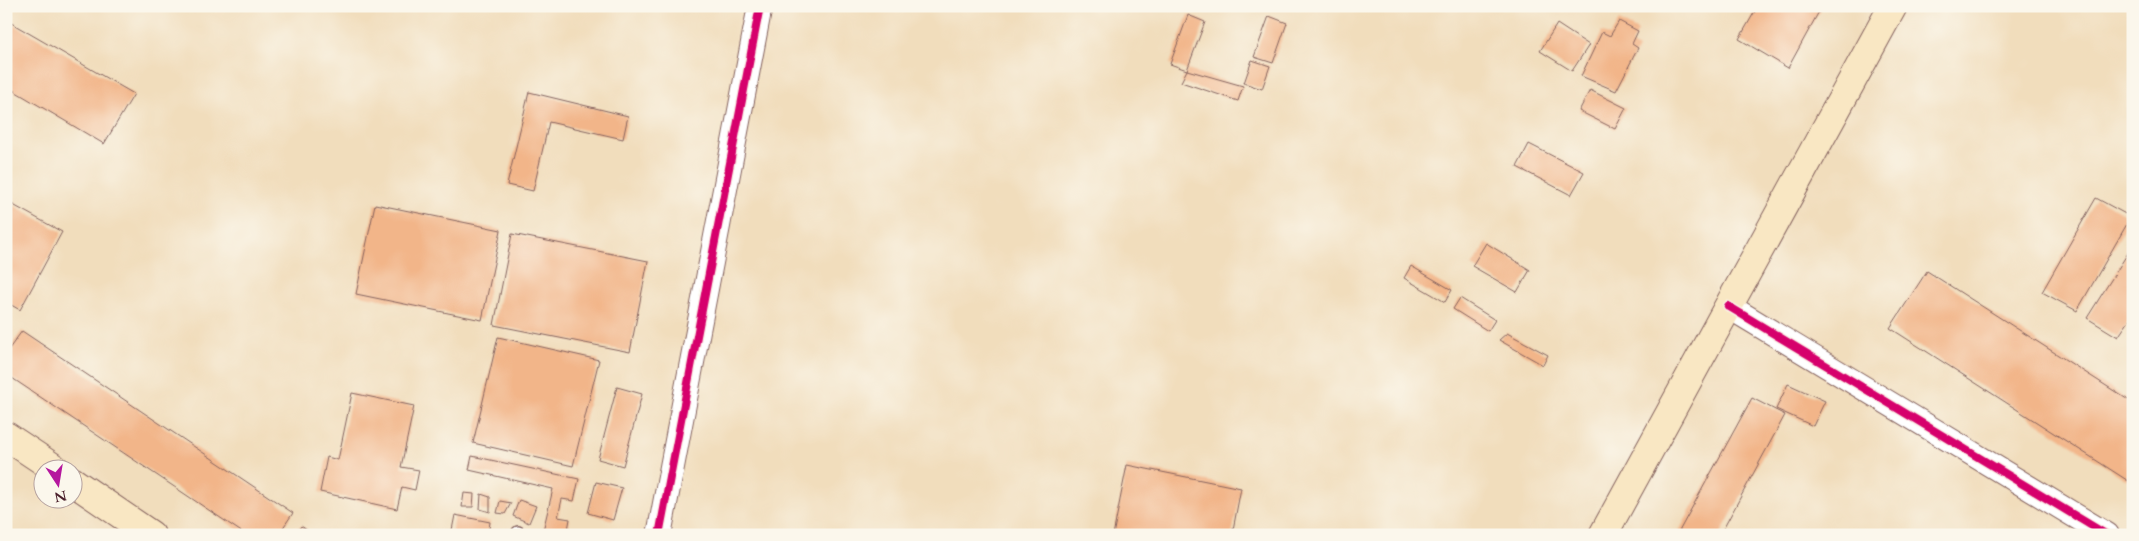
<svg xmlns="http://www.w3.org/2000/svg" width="2139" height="541" viewBox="0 0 2139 541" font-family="Cardo,serif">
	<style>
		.building { fill: #f2b589 }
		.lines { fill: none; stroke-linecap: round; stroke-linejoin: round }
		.service-casing { stroke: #84625e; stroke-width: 14 }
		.minor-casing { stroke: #84625e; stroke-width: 26 }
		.secondary-casing { stroke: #84625e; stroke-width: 30 }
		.service { stroke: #fff; stroke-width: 11 }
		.minor { stroke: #fff; stroke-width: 24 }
		.secondary { stroke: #f9e7c3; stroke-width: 28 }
		.cycleway-casing { stroke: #fbf7ec; stroke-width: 11 }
		.cycleway { stroke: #d6006c; stroke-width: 8 }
	</style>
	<rect width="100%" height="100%" fill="#fbf7ec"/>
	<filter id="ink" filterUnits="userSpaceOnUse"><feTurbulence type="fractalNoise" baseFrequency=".02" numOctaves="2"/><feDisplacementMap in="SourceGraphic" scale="10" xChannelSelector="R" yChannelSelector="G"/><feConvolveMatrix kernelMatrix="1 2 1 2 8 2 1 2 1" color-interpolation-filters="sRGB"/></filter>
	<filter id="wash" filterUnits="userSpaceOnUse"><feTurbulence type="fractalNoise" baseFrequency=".0096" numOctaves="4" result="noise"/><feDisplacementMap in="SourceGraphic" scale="20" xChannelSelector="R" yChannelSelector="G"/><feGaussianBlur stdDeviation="1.12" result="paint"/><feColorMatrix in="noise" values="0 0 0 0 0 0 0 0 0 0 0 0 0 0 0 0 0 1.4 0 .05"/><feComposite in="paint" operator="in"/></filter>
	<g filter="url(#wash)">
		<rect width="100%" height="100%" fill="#f1ddbc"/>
		<g id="blocks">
			<g class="building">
				<polygon points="1758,6 1822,6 1788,68 1739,39"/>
				<polygon points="1188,15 1205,22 1187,70 1170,64"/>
				<polygon points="1269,16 1287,23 1273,63 1254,57"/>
				<polygon points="6,20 134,94 104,144 6,86"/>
				<polygon points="1619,21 1638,31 1632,44 1638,48 1616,91 1581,76 1602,32 1610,36"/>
				<polygon points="1557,24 1589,45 1572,71 1540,51"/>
				<polygon points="1252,60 1270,66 1262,89 1244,83"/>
				<polygon points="1187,70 1243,86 1238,101 1181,82"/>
				<polygon points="1590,90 1626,108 1615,129 1579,111"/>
				<polygon points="529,92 628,116 623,139 549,122 533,191 507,185"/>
				<polygon points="1529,144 1584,172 1571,195 1517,167"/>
				<polygon points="2096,198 2131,217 2077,311 2042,292"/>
				<polygon points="6,201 62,232 20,310 6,302"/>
				<polygon points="375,204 501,230 482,320 356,294"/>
				<polygon points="512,234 648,261 630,352 494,325"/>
				<polygon points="1486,243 1530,270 1517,292 1472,266"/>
				<polygon points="2133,245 2133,315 2118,337 2087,318"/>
				<polygon points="1411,266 1452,290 1445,302 1404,278"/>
				<polygon points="1927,271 2133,403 2133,484 1890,328"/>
				<polygon points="1460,298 1495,320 1488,331 1453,309"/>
				<polygon points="22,331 293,513 278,535 246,535 6,374 6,353"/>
				<polygon points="1507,333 1548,355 1543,365 1499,340"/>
				<polygon points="498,337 599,360 573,466 473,443"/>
				<polygon points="1788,384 1825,401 1813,426 1776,409"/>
				<polygon points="617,387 642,394 623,466 598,459"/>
				<polygon points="352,393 414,406 401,467 419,470 415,490 402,487 397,509 320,492 327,457 338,460"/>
				<polygon points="1752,398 1785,415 1720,535 1677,535"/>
				<polygon points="472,456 579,479 574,501 562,499 558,517 570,519 567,535 542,535 553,489 469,470"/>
				<polygon points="1127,465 1241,488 1232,535 1113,535"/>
				<polygon points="596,482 622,488 613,520 588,513"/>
				<polygon points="464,493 474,494 473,507 462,507"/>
				<polygon points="481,494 490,497 490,512 480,509"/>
				<polygon points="519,500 536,506 529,523 513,516"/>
				<polygon points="500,501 511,503 505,514 497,513"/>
				<polygon points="455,515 490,522 488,535 451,535"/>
				<polygon points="301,526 314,535 295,535"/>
			</g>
		</g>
	</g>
	<g filter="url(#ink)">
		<use href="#blocks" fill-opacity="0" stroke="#84625e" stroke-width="1"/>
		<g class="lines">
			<defs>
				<polyline id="service" points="517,535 518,532"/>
				<g id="minor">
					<polyline points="1728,306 2107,535"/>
					<polyline points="659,535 760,6"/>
				</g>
				<g id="secondary">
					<polyline points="6,436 54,468"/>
					<polyline points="72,481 151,535"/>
					<polyline points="1603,535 1893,6"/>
				</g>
			</defs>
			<use href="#service" class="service-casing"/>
			<use href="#minor" class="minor-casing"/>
			<use href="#secondary" class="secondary-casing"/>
			<use href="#service" class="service"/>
			<use href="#minor" class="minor"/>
			<use href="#secondary" class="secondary"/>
			<defs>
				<g id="cycleway">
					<polyline points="1728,306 2107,535"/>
					<polyline points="659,535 760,6"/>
				</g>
			</defs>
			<use href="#cycleway" class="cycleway-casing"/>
			<use href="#cycleway" class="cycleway"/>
		</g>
	</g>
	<rect width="2139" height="541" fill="none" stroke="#fbf7ec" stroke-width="25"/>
	<g transform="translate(58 484) rotate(168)"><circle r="24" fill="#fbf7ec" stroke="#b4a19f"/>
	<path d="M0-4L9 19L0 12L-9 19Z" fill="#b5179e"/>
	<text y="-8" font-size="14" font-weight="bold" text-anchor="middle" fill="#4a1f2b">N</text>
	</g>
</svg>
